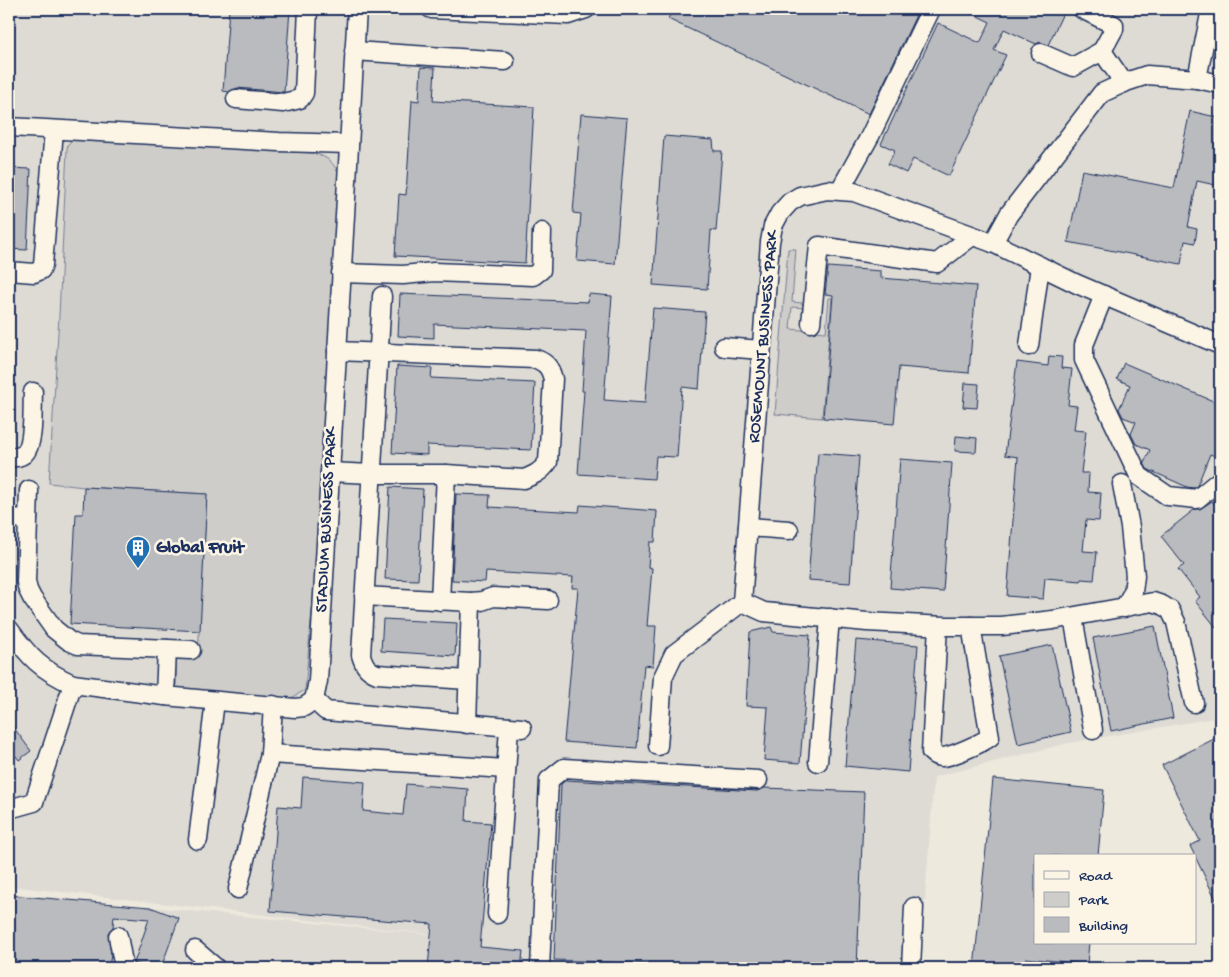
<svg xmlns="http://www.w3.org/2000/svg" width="1229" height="977" viewBox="0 0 1229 977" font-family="'Gochi Hand',sans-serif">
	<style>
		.built { fill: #dedbd4 }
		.green { fill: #cfcdca; stroke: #757e94 }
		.building { fill: #babbbe; stroke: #1b2f5e }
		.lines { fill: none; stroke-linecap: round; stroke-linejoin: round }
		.minor-casing { stroke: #1b2f5e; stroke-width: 21 }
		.minor { stroke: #fcf5e5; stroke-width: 18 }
		.labels { text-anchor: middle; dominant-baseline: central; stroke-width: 5; stroke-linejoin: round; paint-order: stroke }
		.street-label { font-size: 18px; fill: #1b2f5e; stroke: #fcf5e5 }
		.poi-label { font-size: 18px; font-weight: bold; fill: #1b2f5e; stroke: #fcf5e5; text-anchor: start }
	</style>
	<rect width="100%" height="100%" fill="#eee9dd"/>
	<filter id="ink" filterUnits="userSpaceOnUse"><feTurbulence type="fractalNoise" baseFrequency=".02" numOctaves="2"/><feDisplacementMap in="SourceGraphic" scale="10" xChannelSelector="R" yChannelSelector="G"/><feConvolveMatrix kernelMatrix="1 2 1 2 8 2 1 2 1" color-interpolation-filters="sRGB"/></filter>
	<g filter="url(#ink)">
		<polygon class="built" points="9,9 1220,9 1220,717 1069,743 934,777 920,968 9,968 9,893 466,938 9,886"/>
		<g class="green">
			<path d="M 72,140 L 313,153 C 330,158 333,162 340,177 L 315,576 L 305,690 L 288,700 L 176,690 L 176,657 L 198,654 L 207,494 L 84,487 L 49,483 L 59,316 L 67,149 L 68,144 Z"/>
			<polygon points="788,249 796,249 792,302 803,303 803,308 792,307 790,329 826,332 829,298 832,298 822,418 775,414"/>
		</g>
		<g class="building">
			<polygon points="229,9 290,9 284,92 237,88 229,92 223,91"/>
			<polygon points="673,9 919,9 869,114 668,19"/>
			<polygon points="963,9 1065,9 1048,45 1040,42 1036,44 1004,29 994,50 1006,55 949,176 913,159 906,173 888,164 895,150 881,144 938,23 980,43 990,22"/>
			<polygon points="421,67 435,68 433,101 534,107 525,263 395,256 399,194 406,195 412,100 419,101"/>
			<polygon points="1190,111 1220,118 1220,186 1197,181 1188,227 1197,229 1195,243 1185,241 1181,264 1068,242 1082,170 1174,188"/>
			<polygon points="581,114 627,118 615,264 577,261 581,214 573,213"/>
			<polygon points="664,136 713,140 714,151 722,151 716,231 711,230 707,289 653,285"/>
			<polygon points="9,168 31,169 27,250 9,249"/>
			<polygon points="828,267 881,271 881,278 976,286 969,373 899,367 894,424 823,418 833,295 825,294"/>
			<polygon points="400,294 588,302 589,294 612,296 604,400 645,403 653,308 705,312 699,389 682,387 677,457 656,456 654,479 578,474 584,391 582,391 586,331 434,324 434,338 398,336"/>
			<polygon points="1049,356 1062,357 1061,368 1072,369 1068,405 1077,406 1074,430 1086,431 1081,473 1089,473 1088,492 1101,493 1099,521 1086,520 1083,551 1097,552 1094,580 1081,579 1081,581 1045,578 1043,599 1007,596 1018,457 1005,455 1017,362 1048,366"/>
			<polygon points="1124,363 1220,404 1220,458 1210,454 1197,486 1194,488 1187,487 1147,469 1144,463 1150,450 1136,444 1131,434 1136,422 1123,417 1119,409 1130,385 1117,379"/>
			<polygon points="397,366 432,368 431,378 535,383 531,450 427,445 427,455 392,453"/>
			<polygon points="965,383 979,384 977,408 963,407"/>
			<polygon points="956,436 977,438 976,452 955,451"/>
			<polygon points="818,453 859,456 850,583 808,580"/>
			<polygon points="900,459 952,463 943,592 890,588"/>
			<polygon points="84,487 207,494 200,631 70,624 76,514 83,514"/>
			<polygon points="390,487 423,489 418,580 385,579"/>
			<polygon points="456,494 490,495 489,507 579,512 580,505 657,511 655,542 650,542 648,567 652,568 647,626 656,626 653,666 644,665 637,748 564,742 578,588 572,588 573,577 486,572 485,582 452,580"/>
			<polygon points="1212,501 1220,511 1220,632 1195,601 1200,597 1178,569 1184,565 1161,536 1195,509 1200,509"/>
			<polygon points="383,619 457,623 455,656 381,651"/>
			<polygon points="1155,626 1173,718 1111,731 1093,638"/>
			<polygon points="771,627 773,632 810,635 800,763 764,760 768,707 746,706 750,632"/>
			<polygon points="856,640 918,645 908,772 845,766"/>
			<polygon points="1052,645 1071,732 1018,744 999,656"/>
			<polygon points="9,721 31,751 19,760 16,756 14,758 9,751"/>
			<polygon points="1220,736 1220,908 1190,846 1200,841 1162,765"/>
			<polygon points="303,777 365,782 363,811 403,815 406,784 468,789 466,821 491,823 480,947 523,951 521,968 428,968 432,924 270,911 278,806 301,808"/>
			<polygon points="993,779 1104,790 1098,856 1035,856 1035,943 1089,943 1087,964 1026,958 1025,968 974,968"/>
			<polygon points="566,780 757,791 765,788 864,792 857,968 755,968 554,960 561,784"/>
			<polygon points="9,895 150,907 179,918 161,968 149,968 134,963 149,919 114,916 113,927 108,933 111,954 109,968 9,968"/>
		</g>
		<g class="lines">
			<defs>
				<g id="minor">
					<polyline points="431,9 568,15 586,9"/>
					<polyline points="1082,9 1114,25 1114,29 1102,51"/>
					<polyline points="354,51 505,61"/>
					<polyline points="1041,53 1073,67 1102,51 1124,83"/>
					<polyline points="1197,79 1211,9"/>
					<polyline points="236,99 283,103 300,99 304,93 308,9"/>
					<polyline points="9,127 279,142 349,144"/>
					<polyline points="840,190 870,136 931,9"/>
					<polyline points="993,243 1009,214 1102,93 1126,82 1147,75 1197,79 1220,84"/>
					<polyline points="9,271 34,273 41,270 43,265 54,130"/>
					<polyline points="341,273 403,275 434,272 533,276 541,270 542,232"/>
					<polyline points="1104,295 1084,345 1084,360 1139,476 1168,496 1197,499 1220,480"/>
					<path d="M 382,296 L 361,655 C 364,665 367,670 377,674 L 468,680"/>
					<polyline points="811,323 819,246 937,263 972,236"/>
					<polyline points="1029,346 1040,266"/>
					<polyline points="724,347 761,350"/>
					<path d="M 9,457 C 15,457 19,458 24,454 C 35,444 32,407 33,392"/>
					<path d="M 330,472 L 371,474 L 446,474 L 524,479 C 534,475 541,472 548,462 L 553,379 C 550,368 547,363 536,359 L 337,351"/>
					<polyline points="1122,484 1130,527 1135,576 1133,592 1124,608"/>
					<polyline points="29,490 26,582 28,590 32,598 54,629 69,641 78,645 191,650"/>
					<polyline points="9,518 28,519"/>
					<polyline points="748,527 789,530"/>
					<polyline points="364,596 471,602 482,601 493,597 548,600"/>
					<polyline points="440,601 446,474"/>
					<polyline points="742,602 770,242 773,226 780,213 790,202 800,196 827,190 854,192 993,243 1077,284 1220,345"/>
					<polyline points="742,602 764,612 867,622 945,626 1002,626 1053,620 1153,602 1162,605 1170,610 1176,622 1194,703"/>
					<polyline points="1073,617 1093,730"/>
					<path d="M 938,626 L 931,752 C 934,755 937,757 942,757 C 951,757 982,743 990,737 L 971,626"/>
					<path d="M 9,629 C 29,657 41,670 73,684 L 165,696 L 295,708 L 304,707 L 314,700 L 318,681 L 357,9"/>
					<polyline points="165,696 167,649"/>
					<polyline points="314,700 326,711 522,728"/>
					<polyline points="467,724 471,602"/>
					<polyline points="658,746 663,677 674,654 742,602"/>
					<polyline points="270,754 506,769"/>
					<polyline points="818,762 830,618"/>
					<polyline points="9,809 34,802 73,684"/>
					<polyline points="198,840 215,701"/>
					<polyline points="238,889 270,754 273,705"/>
					<polyline points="497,914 509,727"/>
					<polyline points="118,936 124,968"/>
					<polyline points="195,950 216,968"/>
					<polyline points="540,968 549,780 564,768 758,780"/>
					<polyline points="911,968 914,907"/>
				</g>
			</defs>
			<use href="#minor" class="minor-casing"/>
			<use href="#minor" class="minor"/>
		</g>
	</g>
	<defs>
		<symbol id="building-pin" viewBox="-11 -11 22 30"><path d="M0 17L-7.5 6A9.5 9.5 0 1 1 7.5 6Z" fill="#1f6fb2" stroke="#fcf5e5"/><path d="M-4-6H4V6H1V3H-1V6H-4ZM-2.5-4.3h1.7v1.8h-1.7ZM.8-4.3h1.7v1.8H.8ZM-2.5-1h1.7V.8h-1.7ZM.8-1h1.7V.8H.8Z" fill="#fff"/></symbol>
	</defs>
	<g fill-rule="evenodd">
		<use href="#building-pin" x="124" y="534" width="28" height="38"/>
	</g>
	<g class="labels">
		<g class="street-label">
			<text transform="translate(764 337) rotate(-85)">ROSEMOUNT BUSINESS PARK</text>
			<text transform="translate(327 520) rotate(-87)">STADIUM BUSINESS PARK</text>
		</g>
		<g class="poi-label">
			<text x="156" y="548">Global Fruit</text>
		</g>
	</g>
	<rect width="1229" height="977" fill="none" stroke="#fcf5e5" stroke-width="30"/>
	<rect x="15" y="15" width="1199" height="947" fill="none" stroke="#1b2f5e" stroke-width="2" filter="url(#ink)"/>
	<rect x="1034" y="854" width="162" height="90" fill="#fcf5e5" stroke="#a2a6af"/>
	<rect x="1044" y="871" width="25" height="8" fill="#fcf5e5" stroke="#a2a6af"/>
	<text x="1079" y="880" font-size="15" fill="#1b2f5e">Road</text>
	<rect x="1044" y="892" width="25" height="15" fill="#cfcdca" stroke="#a2a6af"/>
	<text x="1079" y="904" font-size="15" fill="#1b2f5e">Park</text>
	<rect x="1044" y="917" width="25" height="15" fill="#babbbe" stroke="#a2a6af"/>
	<text x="1079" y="930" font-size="15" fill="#1b2f5e">Building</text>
</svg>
